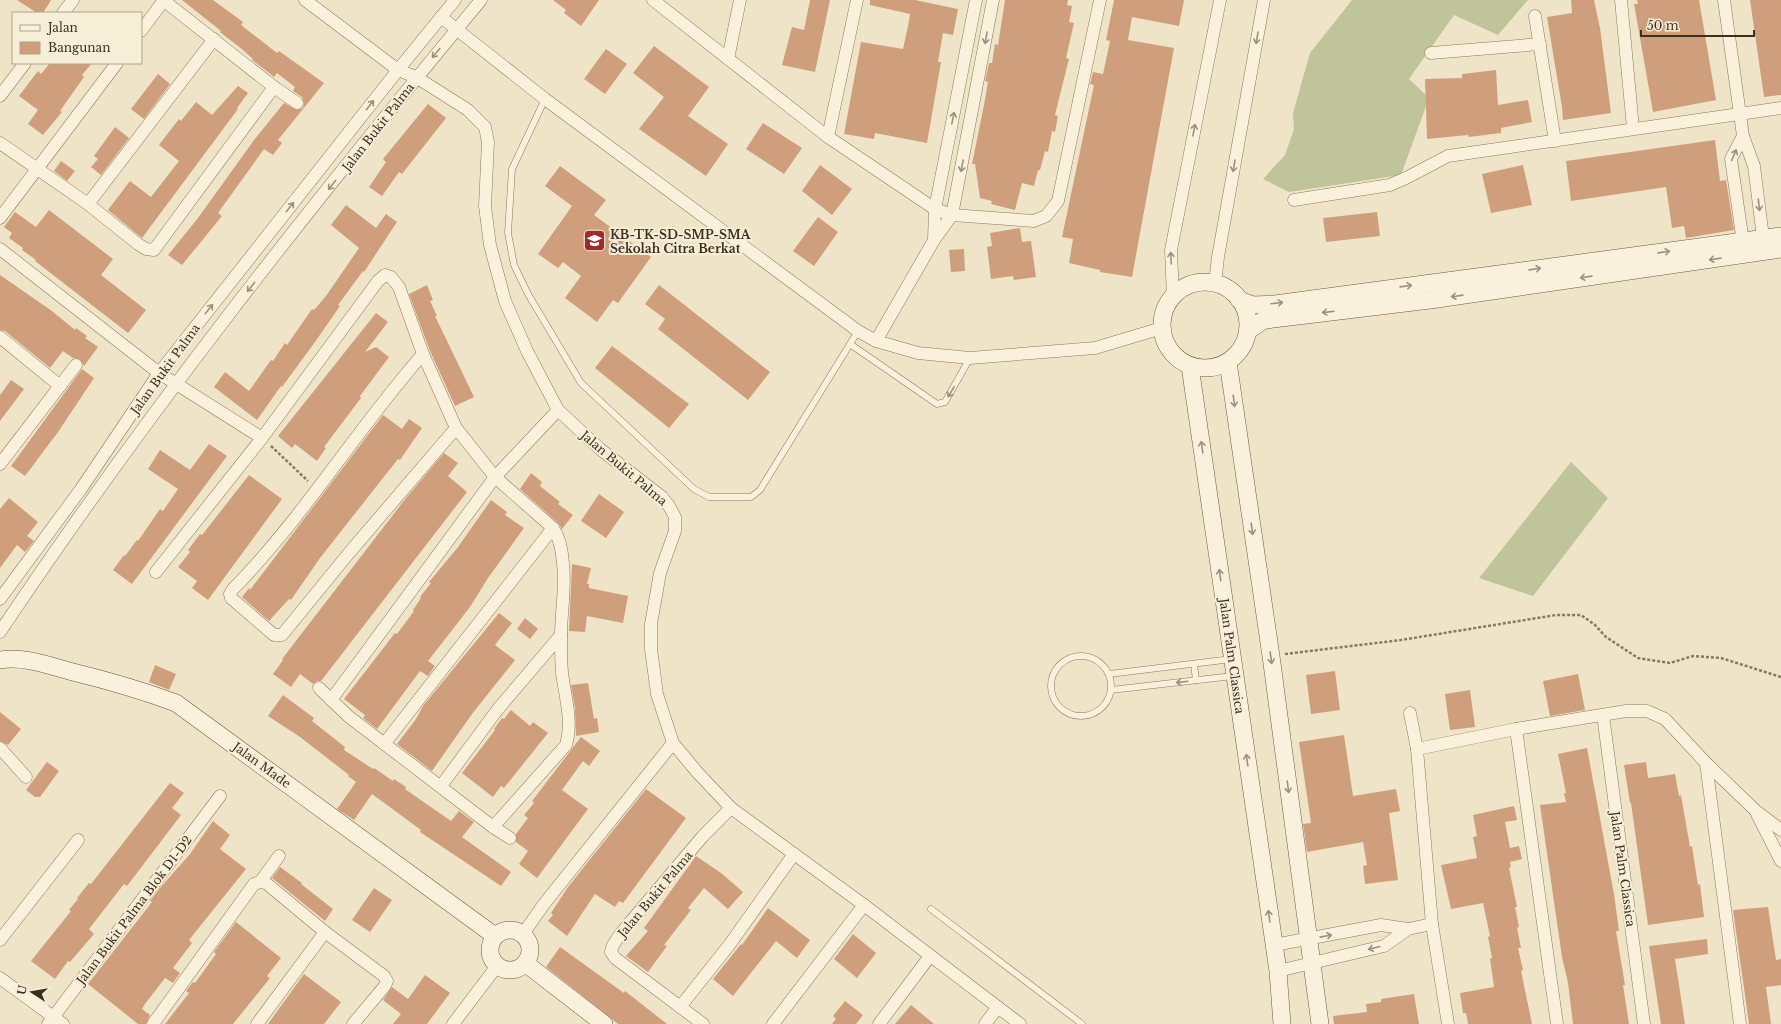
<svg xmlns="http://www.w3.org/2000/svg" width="1781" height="1024" viewBox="0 0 1781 1024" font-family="'Libre Baskerville',serif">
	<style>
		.cemetery { fill: #bfc49a }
		.building { fill: #cf9f7d }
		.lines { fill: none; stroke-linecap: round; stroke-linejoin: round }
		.lane-casing { stroke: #8d765c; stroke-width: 7 }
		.street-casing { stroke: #8d765c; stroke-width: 13 }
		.secondary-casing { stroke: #6f573f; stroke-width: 18 }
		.path { stroke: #8d765c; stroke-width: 2.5; stroke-dasharray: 3 2; stroke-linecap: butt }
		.lane { stroke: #faf1dc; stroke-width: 6 }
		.street { stroke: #faf1dc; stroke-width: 12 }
		.secondary { stroke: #faf1dc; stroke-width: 17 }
		.oneway { stroke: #9c907e }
		.labels { text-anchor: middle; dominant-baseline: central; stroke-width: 4; stroke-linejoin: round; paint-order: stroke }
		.street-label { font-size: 12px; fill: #3d2e20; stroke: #f7eed8 }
		.poi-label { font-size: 12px; font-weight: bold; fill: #3d2e20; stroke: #f7eed8; text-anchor: start }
	</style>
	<rect width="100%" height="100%" fill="#f0e4c8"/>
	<g class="cemetery">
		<polygon points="1352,0 1528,0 1498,35 1454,15 1409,79 1429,98 1401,175 1289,192 1263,179 1285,155 1294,129 1293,113 1310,53"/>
		<polygon points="1571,462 1608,498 1533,596 1479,578"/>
	</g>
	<g class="building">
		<polygon points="17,0 51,0 43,13 37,13"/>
		<polygon points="182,0 213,0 243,22 241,25 277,53 279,51 324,83 278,140 282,143 273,155 264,149 218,213 222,216 182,265 168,255 198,218 254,140 284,103 297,110 303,108 304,103 302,97 293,91 295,87 277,73 274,77 264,69 252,60 253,59 243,50 220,32 221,31"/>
		<polygon points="553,0 599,0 581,26 564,13 566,10"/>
		<polygon points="810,0 830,0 815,72 782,65 792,27 804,30"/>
		<polygon points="870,0 915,0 958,9 953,35 943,33 938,62 941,62 927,143 875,133 874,139 844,134 861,42 903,49 908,26 910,14 870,5"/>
		<polygon points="1005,0 1068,0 1067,5 1072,6 1069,22 1074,23 1066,58 1069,59 1055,115 1058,116 1055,132 1052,131 1048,152 1045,151 1040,170 1038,170 1034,186 1022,183 1015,210 991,204 992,201 980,198 975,164 972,164 984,105 988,82 985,81 989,63 992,63 995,44 998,45"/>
		<polygon points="1114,0 1184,0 1179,26 1132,17 1128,40 1174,48 1132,277 1100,272 1100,270 1069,263 1073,239 1062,237 1094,85 1090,84 1093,72 1103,74 1110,41 1106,40"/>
		<polygon points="1571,0 1594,0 1600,28 1611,113 1563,120 1562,107 1547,17 1572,13"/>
		<polygon points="1637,0 1699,0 1716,100 1653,112 1634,4 1638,4"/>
		<polygon points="1750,0 1781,0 1781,95 1764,97"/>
		<polygon points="654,46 709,87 688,116 728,144 706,176 639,129 664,97 633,73"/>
		<polygon points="606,49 627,64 605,94 584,79"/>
		<polygon points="50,63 92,63 82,75 84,77 60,111 62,112 43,135 28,124 38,110 19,96 38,71 41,74"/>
		<polygon points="1496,70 1498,105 1528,100 1532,122 1501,128 1501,133 1469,137 1468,135 1427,139 1425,79 1462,78 1462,74"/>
		<polygon points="158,74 170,84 144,119 131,109"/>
		<polygon points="238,86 248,93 237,108 238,109 142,238 108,210 130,181 151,197 179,161 159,145 179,119 181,121 196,102 212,115"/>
		<polygon points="428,104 446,118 402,174 399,172 382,196 369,187 386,162 383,159"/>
		<polygon points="763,123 802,148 784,174 746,149"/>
		<polygon points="115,127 129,138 101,175 91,167 98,159 94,156"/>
		<polygon points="1715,140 1720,181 1726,180 1734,230 1686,238 1684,226 1672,228 1666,187 1571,201 1566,161"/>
		<polygon points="61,161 75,171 67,181 54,171"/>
		<polygon points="820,165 852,189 832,215 802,191"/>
		<polygon points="1523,165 1532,205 1491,213 1482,174"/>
		<polygon points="560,166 606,200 594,215 651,257 618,303 613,300 597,322 565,298 581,276 563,262 558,268 538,254 572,206 545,186"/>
		<polygon points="346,205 376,228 386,214 397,222 364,272 363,271 338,305 340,306 315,342 282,387 281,386 257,420 214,387 225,372 249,391 271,360 273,361 285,343 287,345 312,309 314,310 326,296 359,248 331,225"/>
		<polygon points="49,210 113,259 101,275 146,310 128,333 35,261 36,260 22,250 23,248 9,238 12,233 4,227 15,212 36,227"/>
		<polygon points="1377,212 1380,236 1326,242 1323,218"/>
		<polygon points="818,217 838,232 814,266 793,251"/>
		<polygon points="1020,228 1022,242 1031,241 1036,277 1014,280 1013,276 991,279 987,247 992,246 990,233"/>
		<polygon points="964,249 965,271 951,272 949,250"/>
		<polygon points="0,275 52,311 75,330 76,328 87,336 85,338 98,347 84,366 80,359 73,358 63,351 50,368 5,331 0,330"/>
		<polygon points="427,285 433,300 430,301 437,316 435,316 474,397 455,406 430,351 409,294"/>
		<polygon points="659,285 770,372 748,400 658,329 665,319 645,304"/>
		<polygon points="376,313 388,322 365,352 376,347 389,357 360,396 361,398 333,435 324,447 326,448 317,461 295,444 292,448 278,436"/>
		<polygon points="612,346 689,404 669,428 595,368"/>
		<polygon points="82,369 94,378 58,432 25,476 11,466"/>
		<polygon points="11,380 24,389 0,421 0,395"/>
		<polygon points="383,415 402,429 409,419 422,428 400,460 398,459 320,558 291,600 289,599 269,621 242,597 249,588 250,590"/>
		<polygon points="209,444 227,456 132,584 113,570 124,555 125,556 137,540 138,541 160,509 163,511 178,489 148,469 160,450 190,470"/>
		<polygon points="444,453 458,463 448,476 467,492 321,681 317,681 313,684 300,674 291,687 273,674 283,660 282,659 406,498"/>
		<polygon points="531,473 542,482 540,486 560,502 558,504 573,515 562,529 558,523 520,489"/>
		<polygon points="249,475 282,499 208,600 192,588 197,581 178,567 190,552 188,550 200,534 202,535"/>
		<polygon points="599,494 624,512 606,538 581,521"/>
		<polygon points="9,498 38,522 27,536 34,541 25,552 17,545 0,568 0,509"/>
		<polygon points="491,500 507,512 505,515 524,528 488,578 470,607 428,661 435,666 428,676 420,671 377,729 363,718 365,715 344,699 395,633 397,634 414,611 413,610 421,598 420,597 431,583 429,582 458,547"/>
		<polygon points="572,564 591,568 587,584 589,584 589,588 628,596 623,623 587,616 585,632 569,631"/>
		<polygon points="499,613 512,623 495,645 515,660 472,714 432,771 397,744 416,719 423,706"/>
		<polygon points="525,618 538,629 530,639 517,629"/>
		<polygon points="155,665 176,674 169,690 149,682"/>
		<polygon points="1335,671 1340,710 1311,714 1306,675"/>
		<polygon points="1578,674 1585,710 1550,716 1543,681"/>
		<polygon points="588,683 594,719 597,718 599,732 576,736 575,708 571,685"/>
		<polygon points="1470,690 1475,727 1450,730 1445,694"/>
		<polygon points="283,695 314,718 312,721 345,747 344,750 373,769 374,768 393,781 394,779 406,787 405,789 451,821 459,811 474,822 462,837 511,872 501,886 420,832 421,830 372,794 354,820 337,809 356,782 348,776 349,775 300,737 268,716"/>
		<polygon points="511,710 530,726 533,722 548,733 504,788 501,786 493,797 462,773 495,730 494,729 502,718 504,719"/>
		<polygon points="0,712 21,729 8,745 0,741"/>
		<polygon points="1344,735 1353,796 1396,789 1400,811 1389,813 1398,880 1365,884 1363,866 1367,865 1363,842 1307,852 1303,824 1311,823 1299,742"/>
		<polygon points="581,737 600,751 589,766 583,761 562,790 588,809 537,878 519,864 528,851 516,842 516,834 528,818 524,815 534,803 532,801"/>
		<polygon points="1587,748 1614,894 1619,931 1616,931 1625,985 1623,985 1629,1024 1573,1024 1568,983 1562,957 1540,805 1566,802 1564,793 1566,793 1558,754"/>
		<polygon points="47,762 59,771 40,797 35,797 26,790"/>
		<polygon points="1646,762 1648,778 1675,774 1679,796 1681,795 1690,847 1692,846 1698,885 1700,884 1704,917 1648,925 1631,803 1630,803 1624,765"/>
		<polygon points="170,783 184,793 172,808 181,815 127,886 124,884 89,929 94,934 70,962 68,961 55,979 31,961 71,911 69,910 78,899 77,898 89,883 91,884"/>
		<polygon points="646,789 686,818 623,903 619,901 615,907 595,894 567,936 548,921 553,915 551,913 568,887"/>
		<polygon points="1514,806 1517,820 1505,822 1510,848 1519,846 1522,859 1510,862 1511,867 1509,868 1517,907 1515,907 1519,927 1517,928 1521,948 1518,948 1523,970 1521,971 1532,1024 1468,1024 1466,1013 1463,1013 1460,993 1494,987 1490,959 1492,958 1488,937 1490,936 1483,903 1451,909 1441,865 1477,858 1473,837 1477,836 1473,815"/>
		<polygon points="213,821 230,835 220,849 246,869 189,940 192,943 173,968 180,973 173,983 165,978 145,1004 142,1009 150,1015 146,1024 138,1024 88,984 152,902 150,901 159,889 190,854"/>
		<polygon points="696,856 721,873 743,892 728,909 704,888 688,908 691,910 664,945 667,946 648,972 626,956 648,931 644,928"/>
		<polygon points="280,867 302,883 301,884 333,909 325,921 272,878"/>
		<polygon points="374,888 392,900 370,932 352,920"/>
		<polygon points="1768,907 1776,960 1781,959 1781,985 1766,987 1771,1024 1749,1024 1733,910"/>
		<polygon points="768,908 810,940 797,958 776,941 733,996 713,979 741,944 742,945"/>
		<polygon points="236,922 281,958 267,976 270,978 233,1024 165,1024 189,993 186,991 193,982 195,983 216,954 214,952"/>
		<polygon points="853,934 876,953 857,978 834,959"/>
		<polygon points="1707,939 1708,954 1675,959 1685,1024 1661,1024 1649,946"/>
		<polygon points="560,947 624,993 625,991 667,1024 618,1024 546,967"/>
		<polygon points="304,974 341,1002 324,1024 268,1024"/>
		<polygon points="425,975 450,993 427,1024 393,1024 401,1014 383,1000 392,987 408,999"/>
		<polygon points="1414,994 1419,1024 1334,1024 1333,1016 1367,1012 1366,1004 1381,1002 1381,999"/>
		<polygon points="845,1001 863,1015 856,1024 832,1024 836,1019 833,1016"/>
		<polygon points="911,1005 934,1024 895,1024"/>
	</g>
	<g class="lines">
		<defs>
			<g id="lane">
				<polyline points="545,99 512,169 508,233 514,265 528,294 581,383 694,489 709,497 751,497 760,490 858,331"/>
				<polyline points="850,344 937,404 945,402 970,358"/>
				<circle cx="1081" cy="686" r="30"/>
				<polyline points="1194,664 1196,680"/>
				<polyline points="1109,674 1232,659"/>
				<polyline points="1111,690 1233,676"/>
				<polyline points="931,909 1082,1024"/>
			</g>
			<g id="street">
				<polyline points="163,0 274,87 297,103"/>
				<polyline points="305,0 398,70 416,77 468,110 485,127 488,142 485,206 490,245 505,301 527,351 558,410 600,449 662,497 669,506 675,517 675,531 660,573 651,624 651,649 657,694 673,743 697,772 731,808 864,905 1020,1024"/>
				<polyline points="653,0 828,137 935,209 952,215 1034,221 1046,216 1058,201 1100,0"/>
				<polyline points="1621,0 1633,128"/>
				<polyline points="1724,0 1743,136 1754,166 1764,245"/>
				<polyline points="63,13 73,0"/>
				<polyline points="1535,16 1555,141"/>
				<polyline points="441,17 545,99 858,331 876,341 918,353 970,358 1095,348 1162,328"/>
				<polyline points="141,31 164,0"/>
				<polyline points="1431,53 1540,44"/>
				<polyline points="728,59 740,0"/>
				<polyline points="0,96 25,63"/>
				<polyline points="1743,136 1731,159 1744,249"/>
				<polyline points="828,137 857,0"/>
				<polyline points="0,143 88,204 138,244 146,249 154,250 274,87"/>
				<polyline points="1294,200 1390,185 1406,178 1448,156 1781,108"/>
				<polyline points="88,204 214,39"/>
				<polyline points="0,218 117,63"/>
				<polyline points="934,240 935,209 976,0"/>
				<polyline points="0,249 159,373 262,438"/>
				<polyline points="1215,283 1218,257 1264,0"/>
				<polyline points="1173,297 1171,250 1220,0"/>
				<polyline points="0,337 60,386"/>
				<polyline points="876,341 934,240 952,215 993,0"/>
				<path d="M 423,354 C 356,430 304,517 233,589 L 230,594 L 231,598 L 274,635 L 282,635 L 349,553 L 456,428"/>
				<polyline points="0,464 76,365"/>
				<path d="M 156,572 L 262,438 L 378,281 L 385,275 L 391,277 L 399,287 L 423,354 L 456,428 L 495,477 L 553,528 C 560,538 562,550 563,563 C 566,587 561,612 561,636 C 561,648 561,661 562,673 C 565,696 573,722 566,745 L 493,827"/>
				<polyline points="0,599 81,489 159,373 398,70 455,0"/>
				<path d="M 0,632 C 147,412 312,204 481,0"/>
				<polyline points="319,688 348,716 493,827 510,838"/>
				<polyline points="331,700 495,477 558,410"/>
				<polyline points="1410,713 1417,749 1432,924 1448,1024"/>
				<polyline points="1603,715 1644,1024"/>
				<polyline points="1516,729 1557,1024"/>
				<polyline points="384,744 553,528"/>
				<polyline points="0,748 26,777"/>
				<polyline points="1417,749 1516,729 1626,711 1647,711 1665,719 1706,763 1756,811 1781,830"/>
				<polyline points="1706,763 1740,1024"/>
				<polyline points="441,786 498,709 561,635"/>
				<polyline points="1757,814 1781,861"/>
				<polyline points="260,882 266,883 325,932 384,976 387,981 384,987 353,1024"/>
				<polyline points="523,934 544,904 673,743"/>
				<polyline points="0,940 78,840"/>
				<polyline points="1274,945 1381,925 1408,929 1432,924"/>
				<polyline points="1278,971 1384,946 1408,929"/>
				<polyline points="0,978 63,1024"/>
				<polyline points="680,1007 730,944 794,854"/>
				<polyline points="48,1024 220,796"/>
				<polyline points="153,1024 254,884 260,882 279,856"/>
				<polyline points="257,1024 325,932"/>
				<polyline points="453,1024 497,966"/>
				<polyline points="703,1024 615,958 611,952 613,945 622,932 703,836 731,808"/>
				<polyline points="773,1024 864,905"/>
				<polyline points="879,1024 930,956"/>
				<polyline points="985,1024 998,1007"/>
			</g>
			<g id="secondary">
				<circle cx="1205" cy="325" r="43"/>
				<polyline points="1239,300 1253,305 1275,304 1781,236"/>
				<polyline points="1248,331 1262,321 1273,319 1430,300 1781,249"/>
				<polyline points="1228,362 1271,656 1320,1024"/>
				<polyline points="1190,366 1278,971 1282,1024"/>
				<path d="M 0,660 C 23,656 47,665 69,671 C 106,680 141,690 176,703 L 495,936"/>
				<circle cx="510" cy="950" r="20"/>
				<polyline points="525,963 604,1024"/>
			</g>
		</defs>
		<use href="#lane" class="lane-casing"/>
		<use href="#street" class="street-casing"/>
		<use href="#secondary" class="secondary-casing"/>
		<g class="path">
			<polyline points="271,446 308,481"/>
			<polyline points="1285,654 1401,640 1556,615 1581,615 1595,625 1606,637 1638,658 1670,663 1693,656 1721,658 1781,677"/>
		</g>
		<use href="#lane" class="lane"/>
		<use href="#street" class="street"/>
		<use href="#secondary" class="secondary"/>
	</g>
	<defs><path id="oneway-shaft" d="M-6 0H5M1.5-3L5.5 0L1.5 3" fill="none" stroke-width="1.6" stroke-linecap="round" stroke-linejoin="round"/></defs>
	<g class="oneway">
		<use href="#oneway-shaft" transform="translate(986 38) rotate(101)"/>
		<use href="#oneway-shaft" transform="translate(1257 38) rotate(100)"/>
		<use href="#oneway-shaft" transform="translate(436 53) rotate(130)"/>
		<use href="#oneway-shaft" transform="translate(370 105) rotate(-52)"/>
		<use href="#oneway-shaft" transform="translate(953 118) rotate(-79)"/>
		<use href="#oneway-shaft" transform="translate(1194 130) rotate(-79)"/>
		<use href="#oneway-shaft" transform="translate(1734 155) rotate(-67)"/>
		<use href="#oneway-shaft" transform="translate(962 166) rotate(101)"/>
		<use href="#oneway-shaft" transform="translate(1234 166) rotate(100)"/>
		<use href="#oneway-shaft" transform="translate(332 185) rotate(128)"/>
		<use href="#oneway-shaft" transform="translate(1759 205) rotate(83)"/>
		<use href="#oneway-shaft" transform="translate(290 207) rotate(-52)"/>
		<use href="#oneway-shaft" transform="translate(1664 252) rotate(-8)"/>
		<use href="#oneway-shaft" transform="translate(1171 258) rotate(-93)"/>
		<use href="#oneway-shaft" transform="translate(1715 259) rotate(172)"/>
		<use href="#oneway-shaft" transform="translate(1535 269) rotate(-8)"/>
		<use href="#oneway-shaft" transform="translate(1586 277) rotate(172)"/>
		<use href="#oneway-shaft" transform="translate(1406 286) rotate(-8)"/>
		<use href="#oneway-shaft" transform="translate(251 287) rotate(128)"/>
		<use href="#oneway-shaft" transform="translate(1457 296) rotate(172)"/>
		<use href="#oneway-shaft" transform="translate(1277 303) rotate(-7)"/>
		<use href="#oneway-shaft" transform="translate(209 309) rotate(-52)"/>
		<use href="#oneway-shaft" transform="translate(1328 312) rotate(173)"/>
		<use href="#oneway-shaft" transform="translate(951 392) rotate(120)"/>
		<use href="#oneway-shaft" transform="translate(1234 401) rotate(82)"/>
		<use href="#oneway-shaft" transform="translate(1202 447) rotate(-98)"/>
		<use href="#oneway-shaft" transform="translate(1252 529) rotate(82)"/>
		<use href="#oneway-shaft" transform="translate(1220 575) rotate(-98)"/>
		<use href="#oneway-shaft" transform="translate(1271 658) rotate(82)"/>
		<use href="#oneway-shaft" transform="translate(1182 682) rotate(173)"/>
		<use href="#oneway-shaft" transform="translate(1247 760) rotate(-98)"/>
		<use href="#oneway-shaft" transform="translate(1288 787) rotate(83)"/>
		<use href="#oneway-shaft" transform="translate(1269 916) rotate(-98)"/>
		<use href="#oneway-shaft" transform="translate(1326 936) rotate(-11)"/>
		<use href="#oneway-shaft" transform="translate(1374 948) rotate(166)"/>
	</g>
	<defs>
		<symbol id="school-square" viewBox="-11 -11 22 22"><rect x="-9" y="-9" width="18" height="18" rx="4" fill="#9e2a2b" stroke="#f7eed8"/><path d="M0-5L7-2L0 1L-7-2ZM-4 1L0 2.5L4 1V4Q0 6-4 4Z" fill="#fff"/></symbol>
	</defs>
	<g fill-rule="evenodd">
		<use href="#school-square" x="582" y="228" width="25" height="25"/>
	</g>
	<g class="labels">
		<g class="street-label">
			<text transform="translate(378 127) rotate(-52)">Jalan Bukit Palma</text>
			<text transform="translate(165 369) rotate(-54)">Jalan Bukit Palma</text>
			<text transform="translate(624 468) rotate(40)">Jalan Bukit Palma</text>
			<text transform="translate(1232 656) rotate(82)">Jalan Palm Classica</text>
			<text transform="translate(262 765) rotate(36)">Jalan Made</text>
			<text transform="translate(1623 869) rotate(82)">Jalan Palm Classica</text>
			<text transform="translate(655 894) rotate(-50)">Jalan Bukit Palma</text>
			<text transform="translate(134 910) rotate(-53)">Jalan Bukit Palma Blok D1-D2</text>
		</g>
		<g class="poi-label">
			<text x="610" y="234">KB-TK-SD-SMP-SMA<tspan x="610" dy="14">Sekolah Citra Berkat</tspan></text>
		</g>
	</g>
	<rect x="12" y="12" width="130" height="52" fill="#f7eed8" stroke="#ada18e"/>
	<rect x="20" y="25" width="20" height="6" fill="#faf1dc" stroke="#ada18e"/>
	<text x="48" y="32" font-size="12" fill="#3d2e20">Jalan</text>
	<rect x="20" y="42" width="20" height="12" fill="#cf9f7d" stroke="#ada18e"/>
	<text x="48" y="52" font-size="12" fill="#3d2e20">Bangunan</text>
	<g transform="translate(32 992) rotate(282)" stroke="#f7eed8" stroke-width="3" paint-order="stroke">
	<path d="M0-3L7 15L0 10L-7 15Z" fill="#3d2e20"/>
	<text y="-6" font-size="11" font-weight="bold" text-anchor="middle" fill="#3d2e20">U</text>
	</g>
	<path d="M1641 30v6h113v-6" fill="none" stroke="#3d2e20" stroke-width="2"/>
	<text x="1647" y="30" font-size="12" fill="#3d2e20" stroke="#f7eed8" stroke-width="3" paint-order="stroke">50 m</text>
</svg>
